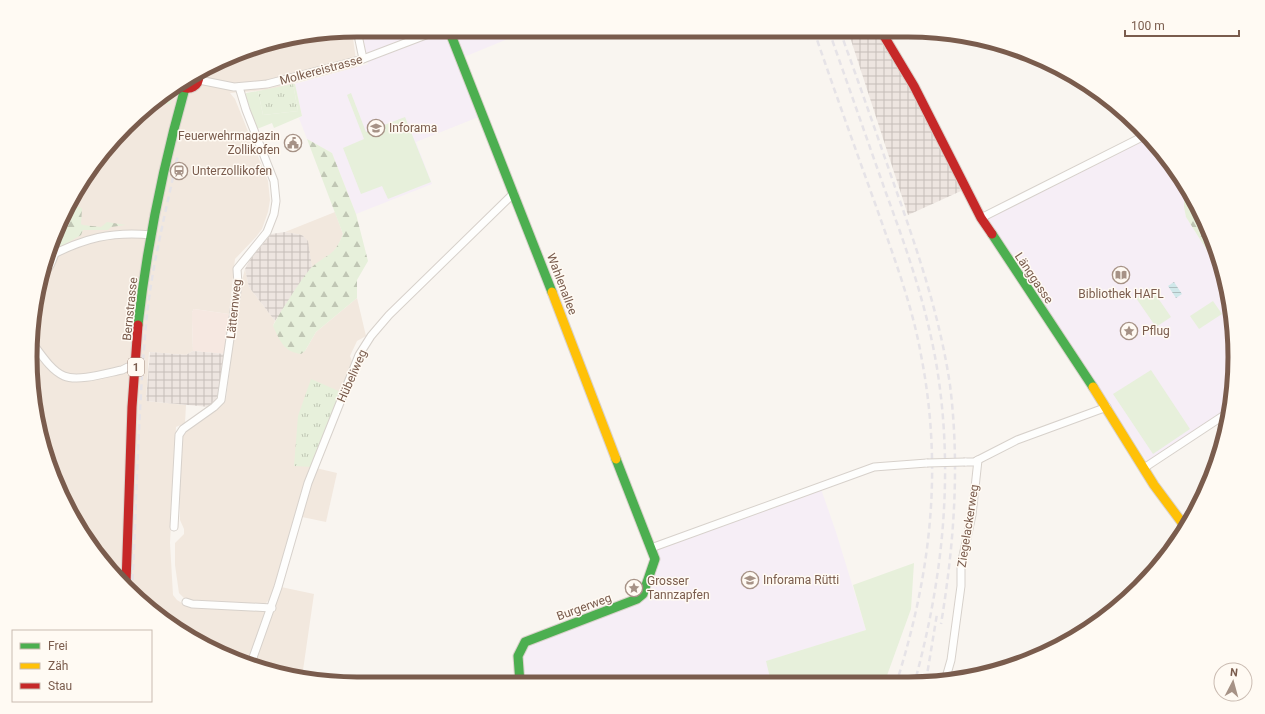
<svg xmlns="http://www.w3.org/2000/svg" width="1265" height="714" viewBox="0 0 1265 714" font-family="Roboto,sans-serif">
	<style>
		.residential { fill: #f2e8de }
		.commercial { fill: #f6e8e1 }
		.industrial { fill: url(#industrial-grid) }
		.education { fill: #f6eef6 }
		.grass { fill: #e7f0db }
		.forest { fill: url(#forest-firs) }
		.park { fill: url(#park-tufts) }
		.water { fill: url(#water-rules) }
		.lines { fill: none; stroke-linecap: round; stroke-linejoin: round }
		.street-casing { stroke: #d7d1cb; stroke-width: 9 }
		.fast-casing { stroke: #d9d2cb; stroke-width: 11 }
		.slow-casing { stroke: #d9d2cb; stroke-width: 11 }
		.jam-casing { stroke: #d9d2cb; stroke-width: 11 }
		.street { stroke: #fefefd; stroke-width: 7 }
		.fast { stroke: #4caf50; stroke-width: 9 }
		.slow { stroke: #ffc107; stroke-width: 9 }
		.jam { stroke: #c62828; stroke-width: 9 }
		.rail { stroke: #e6e3e7; stroke-width: 2.5; stroke-dasharray: 6 4; stroke-linecap: butt }
		.street-bridge-casing { stroke: #d7d1cb; stroke-width: 9; stroke-linecap: butt }
		.street-bridge { stroke: #fefefd; stroke-width: 7 }
		.labels { text-anchor: middle; dominant-baseline: central; stroke-width: 3; stroke-linejoin: round; paint-order: stroke }
		.shield { fill: #fffaf3; stroke: #a28b7f; stroke-width: 1 }
		.shield-label { font-size: 11px; font-weight: bold; fill: #7a5c4d }
		.street-label { font-size: 12px; fill: #7a5c4d; stroke: #fffaf3 }
		.poi-label { font-size: 12px; fill: #7a5c4d; stroke: #fffaf3; text-anchor: start }
		.rim { fill: none; stroke: #7a5c4d; stroke-width: 5 }
	</style>
	<defs>
		<pattern id="industrial-grid" width="8" height="8" patternUnits="userSpaceOnUse"><rect width="8" height="8" fill="#ede5e0"/><path d="M0 4h8M4 0v8" fill="none" stroke="#c5bdb8"/></pattern>
		<pattern id="forest-firs" width="22" height="20" patternUnits="userSpaceOnUse"><rect width="22" height="20" fill="#e7f0db"/><path d="M5 1l3.5 6h-7zM16 11l3.5 6h-7z" fill="#c0c6b4"/></pattern>
		<pattern id="park-tufts" width="24" height="20" patternUnits="userSpaceOnUse"><rect width="24" height="20" fill="#e7f0db"/><path d="M3 7l-1-3M5 7V3M7 7l1-3M15 17l-1-3M17 17v-4M19 17l1-3" fill="none" stroke="#c0c6b4"/></pattern>
		<pattern id="water-rules" width="6" height="5" patternUnits="userSpaceOnUse"><rect width="6" height="5" fill="#d0e8ea"/><path d="M0 2.5h6" fill="none" stroke="#aebfc0"/></pattern>
	</defs>
	<rect width="100%" height="100%" fill="#f9f5f0"/>
	<g class="residential">
		<polygon points="352,31 357,67 268,90 230,93 235,99 268,181 270,200 268,212 262,229 256,237 235,259 229,314 194,309 192,312 192,320 193,351 186,355 149,352 146,401 186,405 185,423 176,427 170,543 173,595 177,600 187,606 274,611 281,587 314,594 302,677 252,667 193,640 111,572 55,482 31,378 41,272 85,175 158,97 252,47"/>
		<polygon points="335,212 343,234 338,246 331,254 312,267 307,241 302,235 285,232"/>
		<polygon points="245,269 249,287 275,321 273,326 305,351 316,332 357,298 366,336 357,341 350,356 353,364 309,474 276,586 269,600 264,605 192,601 185,599 179,593 175,565 175,543 184,534 184,529 180,520 179,474 180,439 187,429 216,410 224,402 226,398 241,284"/>
		<polygon points="316,468 337,473 326,522 302,517"/>
	</g>
	<polygon class="commercial" points="194,309 229,314 225,354 193,351 192,320 192,312"/>
	<g class="industrial">
		<polygon points="848,31 879,31 943,149 961,191 908,215"/>
		<polygon points="285,232 302,235 308,241 312,267 275,321 249,287 245,269 249,261 271,234"/>
		<polygon points="193,351 225,354 219,392 215,401 209,407 146,401 150,352 186,355"/>
	</g>
	<g class="education">
		<polygon points="362,30 529,30 464,57 486,114 416,142 432,184 356,214 332,153 307,139 299,118 302,116 295,84 368,64"/>
		<polygon points="1147,136 1168,158 1184,184 1184,207 1186,217 1225,279 1234,336 1232,400 1229,415 1153,465 1147,461 988,219"/>
		<polygon points="820,486 836,532 866,630 767,661 771,682 520,683 521,647 637,599 653,568 651,548"/>
	</g>
	<g class="grass">
		<polygon points="293,84 295,84 302,116 274,128 272,123 257,129 246,98 246,93 258,91 263,115 298,111"/>
		<polygon points="172,90 171,104 165,104 163,95"/>
		<polygon points="351,93 366,132 405,117 431,182 388,199 382,186 361,194 343,148 364,139 347,95"/>
		<polygon points="1151,288 1171,317 1156,327 1136,298"/>
		<polygon points="1213,301 1222,314 1199,329 1190,316"/>
		<polygon points="1151,370 1190,429 1153,454 1113,394"/>
		<polygon points="914,563 911,609 885,681 771,682 766,661 866,630 853,585"/>
	</g>
	<g class="forest">
		<path d="M 307,139 L 332,153 L 356,214 L 368,261 L 357,280 L 357,298 L 316,332 L 305,351 L 301,354 C 284,352 280,341 273,326 C 277,317 305,273 312,267 C 328,253 334,257 343,234 Z"/>
		<polygon points="1184,184 1201,213 1225,279 1186,217 1184,207"/>
		<polygon points="76,207 80,207 82,209 81,224 83,225 101,227 107,222 126,225 111,227 108,230 83,230 81,235 50,253 70,210"/>
	</g>
	<g class="park">
		<polygon points="293,84 298,111 263,115 258,91"/>
		<polygon points="311,379 341,392 312,467 294,466 298,416"/>
	</g>
	<polygon class="water" points="1174,282 1182,294 1176,298 1168,286"/>
	<g class="lines">
		<defs>
			<g id="street">
				<polyline points="357,30 363,59"/>
				<polyline points="199,80 234,87 267,84 363,59 439,30"/>
				<polyline points="981,218 1146,135"/>
				<path d="M 48,257 C 84,238 112,231 152,235"/>
				<path d="M 41,275 C 49,270 52,262 55,253"/>
				<path d="M 34,345 C 42,356 52,371 64,376 C 78,382 107,373 122,370 L 128,367 L 136,367"/>
				<polyline points="965,462 974,462 1017,440 1107,407"/>
				<polyline points="1144,468 1229,412"/>
				<polyline points="174,527 179,435 183,429 214,407 221,400 238,284 237,269 267,232 274,214 276,201 274,181 246,110 239,87"/>
				<polyline points="651,548 874,467 927,463"/>
				<polyline points="186,602 192,604 272,608"/>
				<polyline points="250,666 278,587 308,483 359,355 371,336 389,315 514,193"/>
				<polyline points="945,681 951,660 961,586 961,565 972,515 978,460"/>
			</g>
			<g id="fast">
				<polyline points="449,30 552,292"/>
				<polyline points="992,234 1093,387"/>
				<path d="M 138,325 C 147,245 163,166 185,88"/>
				<polyline points="520,683 518,656 525,642 637,599 643,594 655,559 616,459"/>
			</g>
			<g id="slow">
				<polyline points="552,292 616,459"/>
				<polyline points="1093,387 1154,485 1186,528"/>
			</g>
			<g id="jam">
				<polyline points="881,31 914,86 981,218 992,234"/>
				<path d="M 180,86 C 190,91 199,87 199,75"/>
				<polyline points="126,584 132,407 138,325"/>
			</g>
		</defs>
		<use href="#street" class="street-casing"/>
		<use href="#fast" class="fast-casing"/>
		<use href="#slow" class="slow-casing"/>
		<use href="#jam" class="jam-casing"/>
		<use href="#street" class="street"/>
		<use href="#fast" class="fast"/>
		<use href="#slow" class="slow"/>
		<use href="#jam" class="jam"/>
		<g class="rail">
			<path d="M 814,31 C 834,89 855,148 876,206 C 893,255 912,304 921,355 C 943,468 931,573 897,681"/>
			<path d="M 829,31 C 848,85 867,139 886,193 C 907,250 927,307 937,368 C 954,474 943,578 915,681"/>
			<path d="M 840,31 C 859,83 877,135 895,187 C 918,252 940,317 950,385 C 960,466 954,545 941,624"/>
			<path d="M 132,590 C 137,498 138,406 147,314 C 153,260 167,207 178,154"/>
			<polyline points="926,681 937,614"/>
		</g>
		<defs>
			<polyline id="street-bridge" points="927,463 965,462"/>
		</defs>
		<use href="#street-bridge" class="street-bridge-casing"/>
		<use href="#street-bridge" class="street-bridge"/>
	</g>
	<defs>
		<symbol id="university-ring" viewBox="-11 -11 22 22"><circle r="9.5" fill="#fffaf3" stroke="#a69286" stroke-width="1.5"/><path d="M0-5L7-2L0 1L-7-2ZM-4 1L0 2.5L4 1V4Q0 6-4 4Z" fill="#a69286"/></symbol>
		<symbol id="civic-ring" viewBox="-11 -11 22 22"><circle r="9.5" fill="#fffaf3" stroke="#a69286" stroke-width="1.5"/><path d="M-.6-6.5H3V-4.5H.6V-3L4-1V1h2V6H-6V1h2V-1L-.6-3ZM-1.2 2.5V6h2.4V2.5Z" fill="#a69286"/></symbol>
		<symbol id="station-ring" viewBox="-11 -11 22 22"><circle r="9.5" fill="#fffaf3" stroke="#a69286" stroke-width="1.5"/><path d="M-3-6H3Q5-6 5-4V2Q5 4 3 4L4.5 6H3L1.5 4h-3L-3 6H-4.5L-3 4Q-5 4-5 2V-4Q-5-6-3-6ZM-3.5-4v3h7v-3ZM-3.5 1v1.5H-2V1ZM2 1v1.5H3.5V1Z" fill="#a69286"/></symbol>
		<symbol id="library-ring" viewBox="-11 -11 22 22"><circle r="9.5" fill="#fffaf3" stroke="#a69286" stroke-width="1.5"/><path d="M-6-4Q-3-5.5-.7-3.5V5Q-3 3-6 4ZM6-4Q3-5.5 .7-3.5V5Q3 3 6 4Z" fill="#a69286"/></symbol>
		<symbol id="sight-ring" viewBox="-11 -11 22 22"><circle r="9.5" fill="#fffaf3" stroke="#a69286" stroke-width="1.5"/><path d="M0-6L1.8-2.2L6-1.7L2.9 1.2L3.7 5.4L0 3.3L-3.7 5.4L-2.9 1.2L-6-1.7L-1.8-2.2Z" fill="#a69286"/></symbol>
	</defs>
	<g fill-rule="evenodd">
		<use href="#university-ring" x="366" y="118" width="20" height="20"/>
		<use href="#civic-ring" x="283" y="133" width="20" height="20"/>
		<use href="#station-ring" x="169" y="161" width="20" height="20"/>
		<use href="#library-ring" x="1111" y="265" width="20" height="20"/>
		<use href="#sight-ring" x="1119" y="321" width="20" height="20"/>
		<use href="#university-ring" x="740" y="570" width="20" height="20"/>
		<use href="#sight-ring" x="624" y="578" width="20" height="20"/>
	</g>
	<g class="labels">
		<rect class="shield" x="128" y="358" width="16" height="18" rx="3"/>
		<g class="shield-label">
			<text x="136" y="367">1</text>
		</g>
		<g class="street-label">
			<text transform="translate(321 70) rotate(-15)">Molkereistrasse</text>
			<text transform="translate(1034 278) rotate(56)">Länggasse</text>
			<text transform="translate(562 284) rotate(69)">Wahlenallee</text>
			<text transform="translate(130 309) rotate(-84)">Bernstrasse</text>
			<text transform="translate(234 309) rotate(-84)">Lätternweg</text>
			<text transform="translate(352 376) rotate(-66)">Hübeliweg</text>
			<text transform="translate(968 526) rotate(-81)">Ziegelackerweg</text>
			<text transform="translate(584 607) rotate(-20)">Burgerweg</text>
		</g>
		<g class="poi-label">
			<text x="389" y="128">Inforama</text>
			<text x="280" y="136" text-anchor="end">Feuerwehrmagazin<tspan x="280" dy="14">Zollikofen</tspan></text>
			<text x="192" y="171">Unterzollikofen</text>
			<text x="1121" y="294" text-anchor="middle">Bibliothek HAFL</text>
			<text x="1142" y="331">Pflug</text>
			<text x="763" y="580">Inforama Rütti</text>
			<text x="647" y="581">Grosser<tspan x="647" dy="14">Tannzapfen</tspan></text>
		</g>
	</g>
	<path d="M0 0H1265V714H0ZM357 37H908A320 320 0 0 1 1228 357V357A320 320 0 0 1 908 677H357A320 320 0 0 1 37 357V357A320 320 0 0 1 357 37Z" fill="#fffaf3" fill-rule="evenodd"/>
	<path class="rim" d="M357 37H908A320 320 0 0 1 1228 357V357A320 320 0 0 1 908 677H357A320 320 0 0 1 37 357V357A320 320 0 0 1 357 37Z"/>
	<rect x="12" y="630" width="140" height="72" fill="#fffaf3" stroke="#cabbb1"/>
	<rect x="20" y="643" width="20" height="6" fill="#4caf50" stroke="#cabbb1"/>
	<text x="48" y="650" font-size="12" fill="#7a5c4d">Frei</text>
	<rect x="20" y="663" width="20" height="6" fill="#ffc107" stroke="#cabbb1"/>
	<text x="48" y="670" font-size="12" fill="#7a5c4d">Zäh</text>
	<rect x="20" y="683" width="20" height="6" fill="#c62828" stroke="#cabbb1"/>
	<text x="48" y="690" font-size="12" fill="#7a5c4d">Stau</text>
	<g transform="translate(1233 682) rotate(6)"><circle r="19" fill="#fffaf3" stroke="#cabbb1"/>
	<path d="M0-3L7 15L0 10L-7 15Z" fill="#a69286"/>
	<text y="-6" font-size="11" font-weight="bold" text-anchor="middle" fill="#7a5c4d">N</text>
	</g>
	<path d="M1125 30v6h114v-6" fill="none" stroke="#7a5c4d" stroke-width="2"/>
	<text x="1131" y="30" font-size="12" fill="#7a5c4d" stroke="#fffaf3" stroke-width="3" paint-order="stroke">100 m</text>
</svg>
